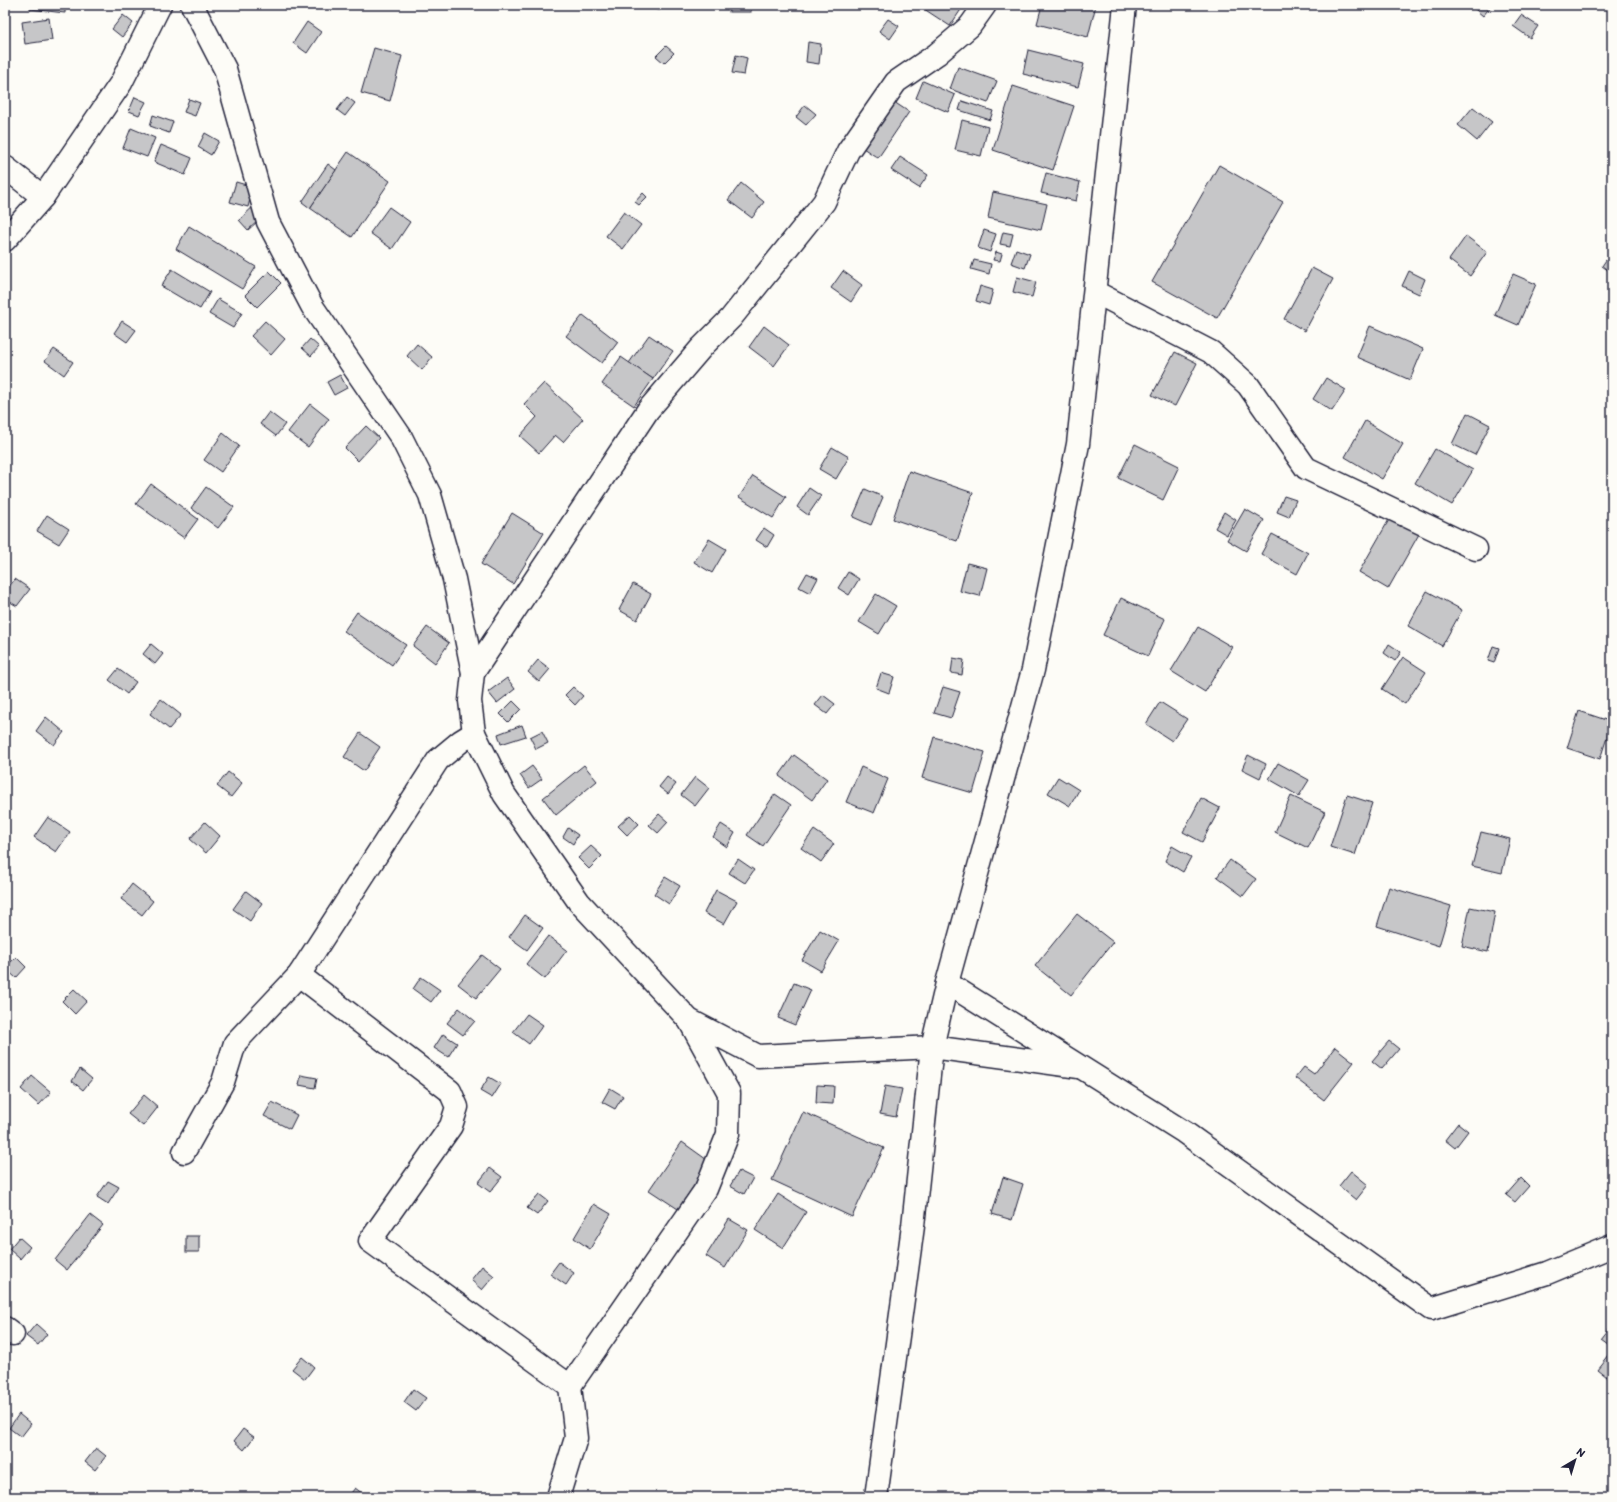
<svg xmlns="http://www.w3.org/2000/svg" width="1617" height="1502" viewBox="0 0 1617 1502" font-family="Itim,sans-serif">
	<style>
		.building { fill: #c6c6c8; stroke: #22223b }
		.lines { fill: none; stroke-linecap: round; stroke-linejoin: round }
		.minor-casing { stroke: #22223b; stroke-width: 25 }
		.minor { stroke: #fdfcf7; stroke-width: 22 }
	</style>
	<rect width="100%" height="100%" fill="#fdfcf7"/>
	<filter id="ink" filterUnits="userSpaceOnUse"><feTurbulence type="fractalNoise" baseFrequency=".025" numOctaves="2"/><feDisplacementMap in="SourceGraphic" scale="8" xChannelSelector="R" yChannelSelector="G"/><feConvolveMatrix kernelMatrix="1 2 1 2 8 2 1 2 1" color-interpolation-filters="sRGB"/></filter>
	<g filter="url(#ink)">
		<g class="building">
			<polygon points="30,5 65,5 65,13 30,9"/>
			<polygon points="649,5 660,5 660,10 649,9"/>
			<rect x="729" y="5" width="22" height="7"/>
			<polygon points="918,5 964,5 950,26"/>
			<polygon points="1042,5 1096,5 1088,37 1037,24"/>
			<polygon points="1470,5 1492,5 1483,16"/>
			<polygon points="123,15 133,23 122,37 112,29"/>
			<polygon points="1521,15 1538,26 1530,38 1513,26"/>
			<polygon points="49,18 52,40 25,44 22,22"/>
			<polygon points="888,19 899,26 890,39 879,31"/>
			<polygon points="307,22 321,32 307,53 293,43"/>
			<polygon points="808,42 821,44 819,64 806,62"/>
			<polygon points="666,46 674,53 664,63 656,56"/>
			<polygon points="374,48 402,56 390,101 361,93"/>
			<polygon points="1028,50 1084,64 1078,87 1023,74"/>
			<polygon points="736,55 747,58 744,75 732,73"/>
			<polygon points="958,67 997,81 988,103 950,89"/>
			<polygon points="923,81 955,95 948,112 916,98"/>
			<polygon points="1013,86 1074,106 1053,170 993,150"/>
			<polygon points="135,97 146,102 139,115 129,111"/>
			<polygon points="347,97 355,103 345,116 337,110"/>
			<polygon points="189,99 200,103 195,116 184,112"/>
			<polygon points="962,101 993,111 990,120 959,110"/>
			<polygon points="894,102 909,112 878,158 863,148"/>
			<polygon points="805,105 816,114 806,125 796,117"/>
			<polygon points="1473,107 1492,122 1477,141 1458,125"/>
			<polygon points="153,115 173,122 169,133 150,126"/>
			<polygon points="962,120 988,127 981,156 955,150"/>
			<polygon points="131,128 155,138 147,157 123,148"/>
			<polygon points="205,133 219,141 211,155 198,147"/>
			<polygon points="161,145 192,158 185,175 154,162"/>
			<polygon points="348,152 390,181 352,237 310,208"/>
			<polygon points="900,157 928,175 919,188 891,170"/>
			<polygon points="328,164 336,170 310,208 302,202"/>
			<polygon points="1219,165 1283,202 1217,318 1152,282"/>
			<polygon points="1046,173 1080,182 1076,201 1041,193"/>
			<polygon points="236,182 253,187 248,207 230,202"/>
			<polygon points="741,183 764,202 752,218 728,200"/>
			<polygon points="993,192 1047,204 1041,230 988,218"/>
			<polygon points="643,193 647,197 639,205 635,202"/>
			<polygon points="258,202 268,212 248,230 239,220"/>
			<polygon points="389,207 410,222 392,249 370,233"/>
			<polygon points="624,212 641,225 623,249 606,236"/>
			<polygon points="189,226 256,267 242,289 176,249"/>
			<polygon points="984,230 996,234 990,252 978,248"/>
			<polygon points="1003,232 1013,234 1010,246 1000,244"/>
			<polygon points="1466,236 1487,252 1470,276 1449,260"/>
			<polygon points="1016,249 1030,254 1025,268 1011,263"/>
			<polygon points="1612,251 1612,273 1602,266"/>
			<polygon points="996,252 1002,254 1000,261 993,260"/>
			<polygon points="974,260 991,264 989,274 971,269"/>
			<polygon points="1312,268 1333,279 1305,331 1284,319"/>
			<polygon points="172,269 210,292 200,309 161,286"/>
			<polygon points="269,271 281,283 257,307 245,295"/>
			<polygon points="843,271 862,285 851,302 831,288"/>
			<polygon points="1409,271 1425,279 1419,294 1402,286"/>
			<polygon points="1513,274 1536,284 1518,325 1495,315"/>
			<polygon points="1017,277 1036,282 1032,297 1013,292"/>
			<polygon points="980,286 993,290 989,305 976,301"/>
			<polygon points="218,299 242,313 233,328 209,314"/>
			<polygon points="583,315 618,342 602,363 566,336"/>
			<polygon points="122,321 136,330 127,342 114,333"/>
			<polygon points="265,321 285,339 271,355 251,336"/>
			<polygon points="764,326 789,345 774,366 749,347"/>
			<polygon points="1370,326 1423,349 1410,380 1357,357"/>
			<polygon points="649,335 673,351 653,379 629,363"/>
			<polygon points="310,339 319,347 311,356 302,348"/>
			<polygon points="417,344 432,357 422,370 407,356"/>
			<polygon points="54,349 73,362 64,375 45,361"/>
			<polygon points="1175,352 1197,363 1175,406 1152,395"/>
			<polygon points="621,357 653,379 634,406 602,384"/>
			<polygon points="340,375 347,388 334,395 327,382"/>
			<polygon points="1326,378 1346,390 1332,411 1313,399"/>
			<polygon points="544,383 583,419 563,442 555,435 539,453 520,436 537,417 524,404"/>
			<polygon points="310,404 329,419 308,447 288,432"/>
			<polygon points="269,412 285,424 276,436 260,424"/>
			<polygon points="1467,413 1490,425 1475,455 1452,444"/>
			<polygon points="1365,421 1403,444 1382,479 1345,457"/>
			<polygon points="366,426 379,438 358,461 345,448"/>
			<polygon points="223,433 239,446 221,472 204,460"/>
			<polygon points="1135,444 1179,466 1163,500 1118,478"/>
			<polygon points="832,447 849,457 836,479 819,469"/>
			<polygon points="1435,449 1473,470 1452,505 1415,483"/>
			<polygon points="909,471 973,493 957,541 893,519"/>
			<polygon points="753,476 786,497 773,518 739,497"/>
			<polygon points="151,484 198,519 184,538 136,504"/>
			<polygon points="206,487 234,507 218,528 191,508"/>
			<polygon points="809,488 821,496 808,515 797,507"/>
			<polygon points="865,489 883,497 871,525 853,517"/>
			<polygon points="1284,496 1296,500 1289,517 1277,512"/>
			<polygon points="1245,509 1264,520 1246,551 1227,540"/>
			<polygon points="1394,511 1423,527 1388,589 1359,572"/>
			<polygon points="1224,512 1236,520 1227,535 1215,528"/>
			<polygon points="512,513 544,533 513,584 481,564"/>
			<polygon points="47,515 69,529 59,544 37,531"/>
			<polygon points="764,528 774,535 767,547 756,540"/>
			<polygon points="1272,534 1308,553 1297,574 1261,554"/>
			<polygon points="709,539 726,549 712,573 694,562"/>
			<polygon points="967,563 987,568 980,596 960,591"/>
			<polygon points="848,572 859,579 849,595 838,588"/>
			<polygon points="807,573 818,578 810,593 799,587"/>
			<polygon points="15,579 30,589 17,606 5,599 5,592"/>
			<polygon points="633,584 651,594 637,620 619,610"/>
			<polygon points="1427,591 1462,610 1442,646 1408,626"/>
			<polygon points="876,594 896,606 879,634 859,622"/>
			<polygon points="1121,598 1165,619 1148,656 1103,635"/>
			<polygon points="357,612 406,645 392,665 344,631"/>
			<polygon points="427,627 449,643 435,663 413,646"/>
			<polygon points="1198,627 1232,647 1205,692 1171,671"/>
			<polygon points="151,644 163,654 155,664 143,654"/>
			<polygon points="1389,644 1401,652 1395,661 1384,653"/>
			<polygon points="1493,646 1499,648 1494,663 1488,661"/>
			<polygon points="1403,657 1426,672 1405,704 1382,689"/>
			<polygon points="953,658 964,660 962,675 951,673"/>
			<polygon points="538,660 550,669 539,682 528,672"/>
			<polygon points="118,669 136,682 127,694 109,680"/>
			<polygon points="881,673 894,677 889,693 876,688"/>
			<polygon points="507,678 515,689 497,703 488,692"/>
			<polygon points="573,687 583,696 575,705 565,695"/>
			<polygon points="943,687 960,692 951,718 934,713"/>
			<polygon points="823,695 835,704 827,714 815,705"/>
			<polygon points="161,699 181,715 169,729 150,714"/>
			<polygon points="513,701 521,709 508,722 500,714"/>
			<polygon points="1160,702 1187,719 1172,741 1146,724"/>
			<polygon points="1579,711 1612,722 1600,759 1567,748"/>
			<polygon points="46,717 64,732 54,745 36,731"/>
			<polygon points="522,725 526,736 501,744 498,734"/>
			<polygon points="542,731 548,743 536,749 530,737"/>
			<polygon points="360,733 380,747 364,771 344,757"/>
			<polygon points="934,737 985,752 973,793 922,778"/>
			<polygon points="794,755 827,779 812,800 779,776"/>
			<polygon points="1248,755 1266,764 1260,778 1242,769"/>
			<polygon points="1278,763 1309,780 1299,796 1269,779"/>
			<polygon points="584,765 597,781 556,815 543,798"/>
			<polygon points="532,766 542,779 529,788 520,775"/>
			<polygon points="861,767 888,779 874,813 846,802"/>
			<polygon points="228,772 242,783 231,797 217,786"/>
			<polygon points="667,777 676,784 668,794 659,787"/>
			<polygon points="695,777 709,788 695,806 681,795"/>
			<polygon points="1058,777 1079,790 1070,806 1048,793"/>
			<polygon points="775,794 791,805 763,846 747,835"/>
			<polygon points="1347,795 1372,803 1355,855 1330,847"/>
			<polygon points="1291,796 1325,812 1308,848 1275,832"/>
			<polygon points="1201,798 1220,808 1202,842 1183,832"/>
			<polygon points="659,814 668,822 658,833 649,825"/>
			<polygon points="630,815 639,824 627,835 618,826"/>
			<polygon points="48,817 70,832 56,852 34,837"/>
			<polygon points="205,822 220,836 206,853 190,839"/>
			<polygon points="721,824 735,833 727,847 713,837"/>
			<polygon points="568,828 578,835 573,844 563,837"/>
			<polygon points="814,830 834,844 821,862 801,848"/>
			<polygon points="1481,832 1510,839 1502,873 1472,866"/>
			<polygon points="591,846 602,856 589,869 578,858"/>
			<polygon points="1172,846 1191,857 1183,872 1165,861"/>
			<polygon points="738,859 754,870 745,883 729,873"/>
			<polygon points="1230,860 1256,879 1243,896 1217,877"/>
			<polygon points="665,877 680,886 669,904 654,894"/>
			<polygon points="132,884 153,901 142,915 121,899"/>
			<polygon points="1389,887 1451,906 1439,946 1377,926"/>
			<polygon points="716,890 737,901 724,924 704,913"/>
			<polygon points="246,891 262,903 250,921 233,909"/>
			<polygon points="1470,907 1495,912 1488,952 1462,946"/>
			<polygon points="1077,914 1113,942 1071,995 1035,966"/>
			<polygon points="525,915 543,928 527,950 509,937"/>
			<polygon points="820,930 839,941 821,971 802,960"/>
			<polygon points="548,936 567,950 545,979 526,964"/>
			<polygon points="482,955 500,969 476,998 458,984"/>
			<polygon points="16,957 26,967 16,978 5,968"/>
			<polygon points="421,977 440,990 431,1002 413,989"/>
			<polygon points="794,983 811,990 795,1025 778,1018"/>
			<polygon points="74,989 87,1001 75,1014 62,1001"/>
			<polygon points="459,1008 475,1021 463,1035 447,1023"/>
			<polygon points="527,1014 543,1025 529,1044 513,1032"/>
			<polygon points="443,1034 457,1043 448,1057 434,1048"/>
			<polygon points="1389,1041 1399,1049 1382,1069 1372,1061"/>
			<polygon points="1335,1047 1354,1062 1324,1100 1295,1078 1304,1067 1314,1074"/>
			<polygon points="80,1069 92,1079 83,1090 72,1081"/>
			<polygon points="301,1075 317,1078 315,1088 299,1085"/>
			<polygon points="32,1076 51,1092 39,1105 21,1089"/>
			<polygon points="489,1077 501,1084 492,1098 480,1091"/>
			<polygon points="817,1085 834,1086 833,1104 816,1103"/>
			<polygon points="885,1086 902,1089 896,1117 880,1114"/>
			<polygon points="610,1088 623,1096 615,1109 602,1102"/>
			<polygon points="144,1095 158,1107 143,1126 128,1114"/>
			<polygon points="272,1102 297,1115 290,1129 264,1116"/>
			<polygon points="803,1112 884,1148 852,1217 772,1180"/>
			<polygon points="1458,1123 1468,1131 1455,1148 1445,1140"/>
			<polygon points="682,1142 710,1162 678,1209 649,1190"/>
			<polygon points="490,1168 502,1177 490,1192 478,1183"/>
			<polygon points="739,1171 753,1178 744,1194 730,1186"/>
			<polygon points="1351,1171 1368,1185 1356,1200 1339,1186"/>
			<polygon points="1003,1177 1023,1184 1012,1220 992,1214"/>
			<polygon points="1521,1178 1529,1186 1515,1202 1506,1195"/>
			<polygon points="108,1181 119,1187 108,1204 97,1197"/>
			<polygon points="539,1194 548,1201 537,1215 527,1208"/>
			<polygon points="778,1194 806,1212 783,1248 755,1230"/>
			<polygon points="594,1204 611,1214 590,1249 574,1238"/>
			<polygon points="90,1215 103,1225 67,1270 55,1260"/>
			<polygon points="729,1219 748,1230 725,1268 706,1256"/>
			<rect x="186" y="1236" width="13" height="16"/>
			<polygon points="19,1237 30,1247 20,1259 9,1249"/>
			<polygon points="559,1262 574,1273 566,1285 550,1274"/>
			<polygon points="482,1266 494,1276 482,1290 471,1280"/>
			<polygon points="36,1324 47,1334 38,1345 26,1336"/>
			<polygon points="1612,1325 1612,1347 1601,1339"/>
			<polygon points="1612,1350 1612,1381 1597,1369"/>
			<polygon points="302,1357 314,1367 305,1379 292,1369"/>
			<polygon points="413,1389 426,1398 416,1411 404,1402"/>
			<polygon points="19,1414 31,1424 21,1437 9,1428"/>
			<polygon points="243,1429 254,1437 244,1450 234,1441"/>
			<polygon points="96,1448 106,1456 95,1470 85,1462"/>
			<polygon points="355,1488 366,1496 366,1497 348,1497"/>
		</g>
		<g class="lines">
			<defs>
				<g id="minor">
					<polyline points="192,5 225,69 268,222 312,306 401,437 430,495 454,579 473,673 470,701 474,733 504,794 579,902 689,1020 758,1056 932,1047 1079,1067"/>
					<polyline points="5,167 43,197"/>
					<polyline points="5,240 43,197 121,83 160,5"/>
					<polyline points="1095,292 1211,352 1248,385 1306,468 1476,549"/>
					<polyline points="473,673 648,410 702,347 731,318 824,202 848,151 896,82 937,54 970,26 985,5"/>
					<polyline points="299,975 450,1091 457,1107 451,1126 370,1241 570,1386 576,1438 558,1497"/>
					<polyline points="947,983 1184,1132 1431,1309 1547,1273 1612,1246"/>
					<polyline points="184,1152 223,1082 235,1043 299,975 438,760 461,741 474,733"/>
					<polyline points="5,1328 13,1334"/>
					<polyline points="570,1386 706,1189 728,1134 729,1093 689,1020"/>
					<polyline points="876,1497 913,1226 932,1047 947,983 1033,670 1078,444 1125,5"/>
				</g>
			</defs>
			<use href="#minor" class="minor-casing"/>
			<use href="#minor" class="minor"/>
		</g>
	</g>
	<rect width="1617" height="1502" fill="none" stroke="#fdfcf7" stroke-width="20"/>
	<rect x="10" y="10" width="1597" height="1482" fill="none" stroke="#22223b" stroke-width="1.5" filter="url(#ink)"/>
	<g transform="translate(1575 1460) rotate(38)" stroke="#fdfcf7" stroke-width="3" paint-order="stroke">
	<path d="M0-3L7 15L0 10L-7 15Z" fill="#22223b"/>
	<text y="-6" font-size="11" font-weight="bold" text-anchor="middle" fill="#22223b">N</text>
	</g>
</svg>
